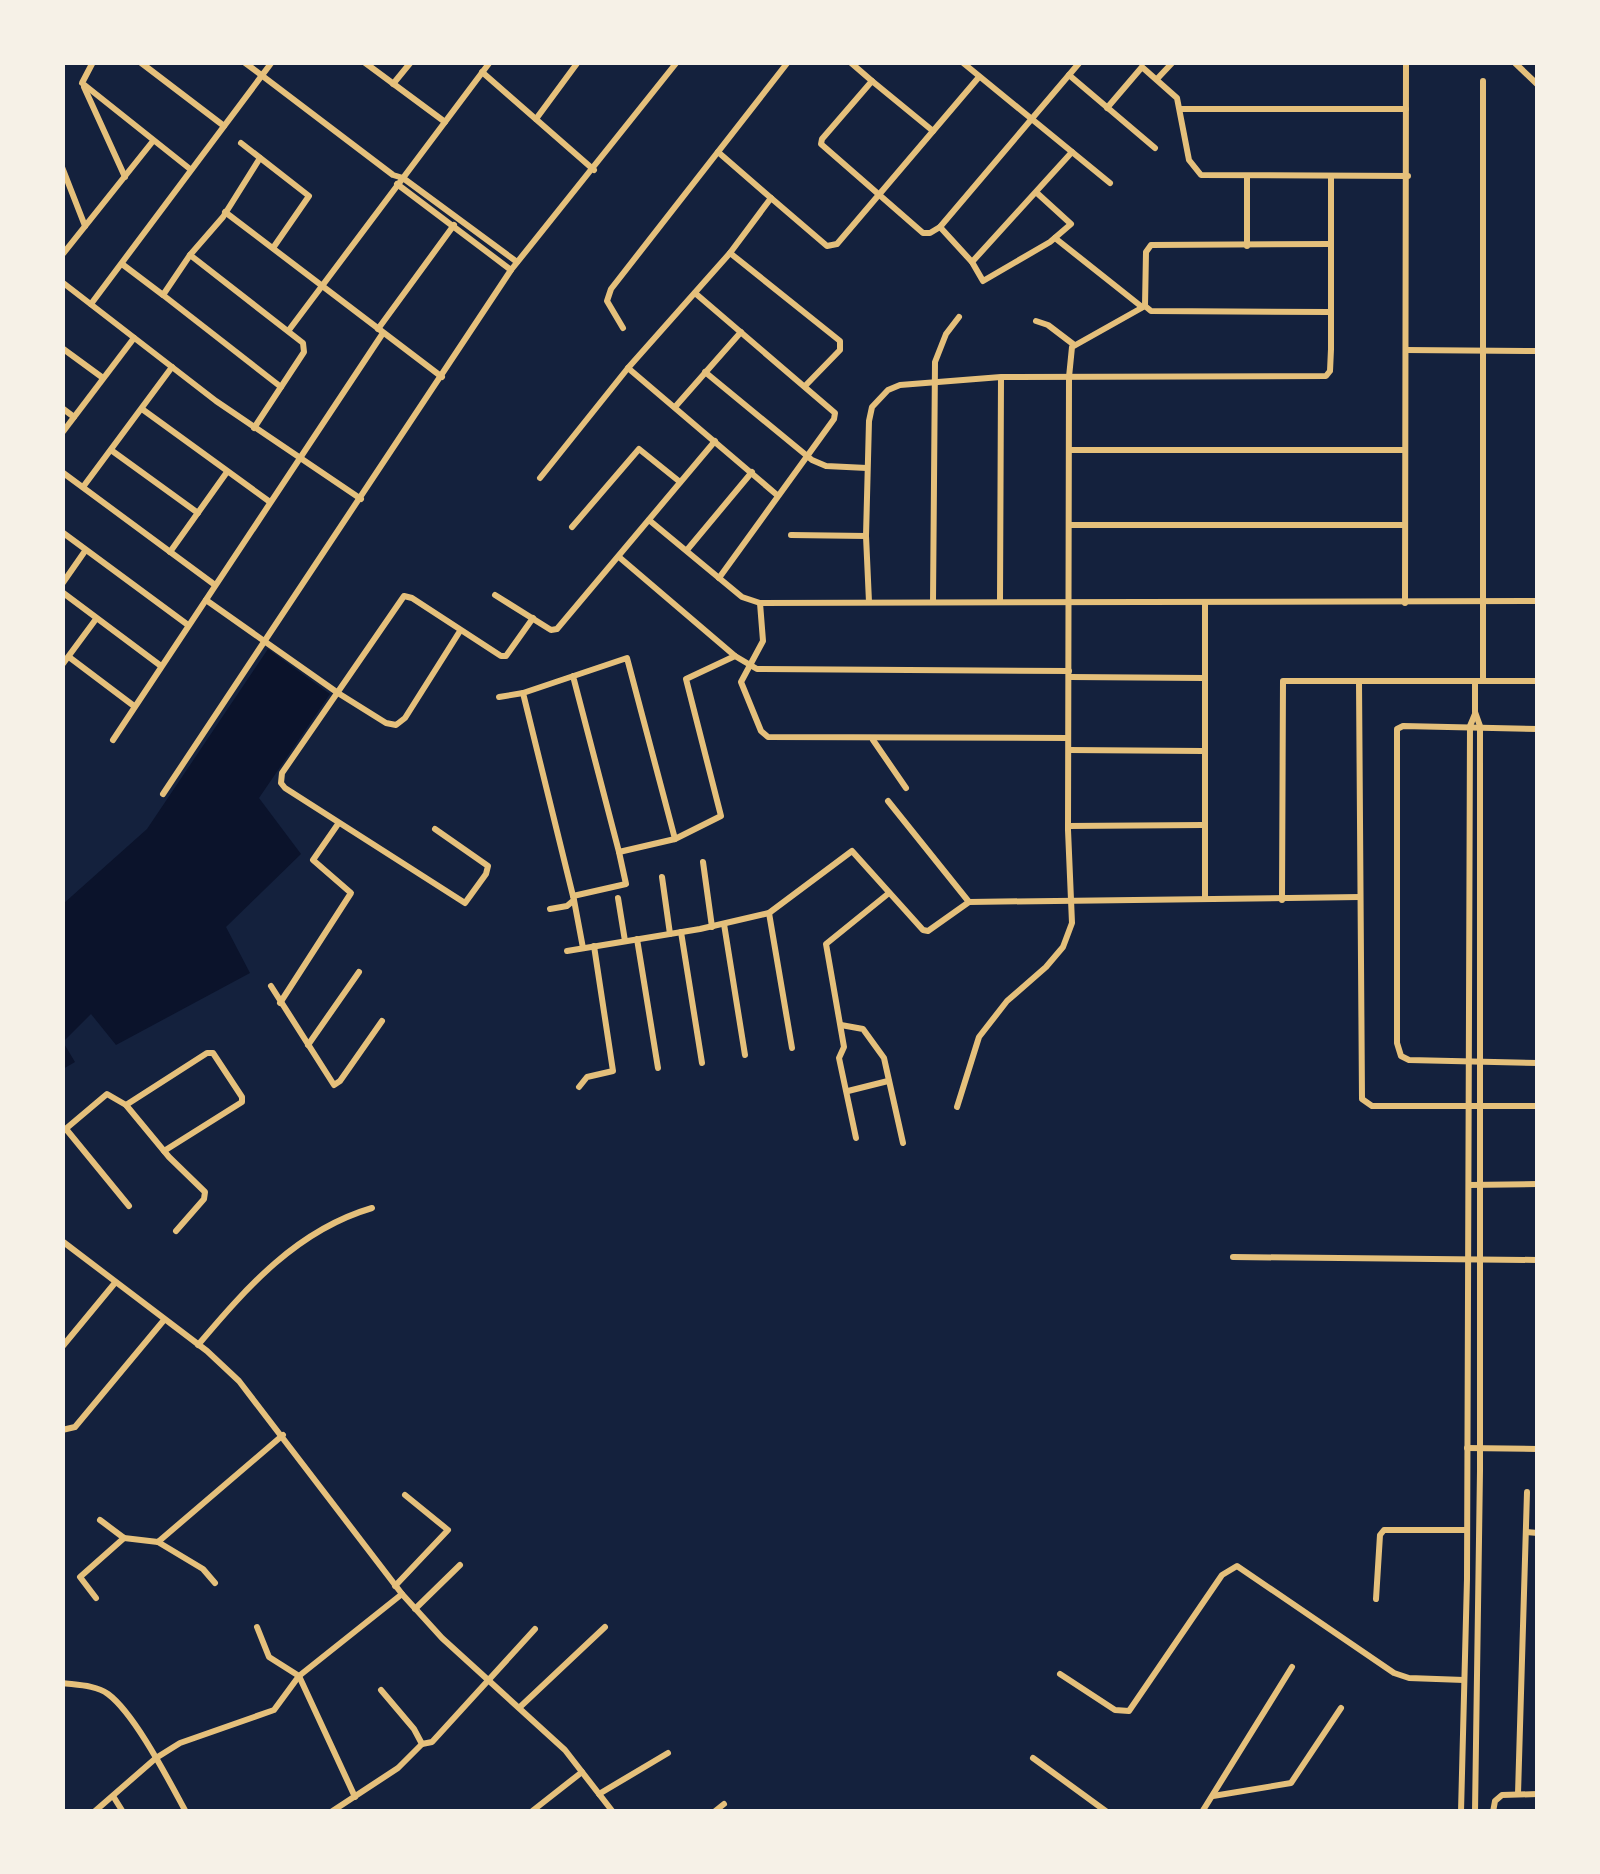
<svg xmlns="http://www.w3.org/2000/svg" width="1600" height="1874" viewBox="0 0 1600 1874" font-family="Barlow,sans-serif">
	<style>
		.water { fill: #0b132b }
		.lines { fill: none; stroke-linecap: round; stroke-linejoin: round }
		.minor { stroke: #e5c07b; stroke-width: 6 }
	</style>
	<rect width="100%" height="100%" fill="#14213d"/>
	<polygon class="water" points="268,649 330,694 259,798 301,854 226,927 250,973 116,1045 91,1014 63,1042 75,1062 63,1069 63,904 147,829"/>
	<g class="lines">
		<g class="minor">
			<polyline points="93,62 82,83 190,169"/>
			<polyline points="140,62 224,126"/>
			<polyline points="244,62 393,175 403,178 517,262"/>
			<polyline points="364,62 445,122"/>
			<polyline points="850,62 872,81"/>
			<polyline points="962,62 1110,183"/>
			<polyline points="1514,62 1538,85"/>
			<polyline points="482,72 594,170"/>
			<polyline points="1069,75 1155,148"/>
			<polyline points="1157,79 1173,62"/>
			<polyline points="393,84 411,62"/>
			<polyline points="84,87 125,177"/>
			<polyline points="1107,108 1142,67 1177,98 1189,160 1201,175 1408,176"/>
			<polyline points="1181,109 1406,109"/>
			<polyline points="536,119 578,62"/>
			<polyline points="933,131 872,81 822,139 821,144 923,233 930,233 940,227"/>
			<polyline points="241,143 309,196 273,248"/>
			<polyline points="718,152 771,198"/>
			<polyline points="62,167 85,226"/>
			<polyline points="1247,177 1247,246"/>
			<polyline points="397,184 511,270"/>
			<polyline points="1037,193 1071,224 1050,242 983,281 972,262 940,227 1080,62"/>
			<polyline points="225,212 442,377"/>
			<polyline points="1055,238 1142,307"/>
			<polyline points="62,255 153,141"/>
			<polyline points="190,255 303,343 304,352 254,428"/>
			<polyline points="972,262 1072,152"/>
			<polyline points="122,264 163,295 190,255 223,217 260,158"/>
			<polyline points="62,282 216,401 361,499"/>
			<polyline points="695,293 835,413 834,419 719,578"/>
			<polyline points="163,295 281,387"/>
			<polyline points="91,304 272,62"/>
			<polyline points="1145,306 1151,311 1329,312"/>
			<polyline points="1036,321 1048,325 1073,344"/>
			<polyline points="623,328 607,301 611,289 788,62"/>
			<polyline points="378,329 454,225"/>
			<polyline points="289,330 490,62"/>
			<polyline points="62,348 103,378"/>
			<polyline points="1406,350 1538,351"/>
			<polyline points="628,368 777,495"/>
			<polyline points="705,372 812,460 826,466 867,468"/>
			<polyline points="806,385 840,350 840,341 730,253 771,198 827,246 837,244 979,77"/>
			<polyline points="675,407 741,332"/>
			<polyline points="62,408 74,417"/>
			<polyline points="142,409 270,502"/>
			<polyline points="62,433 134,338"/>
			<polyline points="111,450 198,513"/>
			<polyline points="1069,450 1403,450"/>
			<polyline points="62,472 215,585"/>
			<polyline points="540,478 628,368 730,253"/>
			<polyline points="83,487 172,367"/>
			<polyline points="649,520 742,597 760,603 1538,601"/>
			<polyline points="1069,525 1404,525"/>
			<polyline points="572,527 639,449 680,482"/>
			<polyline points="62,532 188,625"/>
			<polyline points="791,535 866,536"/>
			<polyline points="687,550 752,472"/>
			<polyline points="170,552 227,472"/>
			<polyline points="619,557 735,656 757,669 1069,671"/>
			<polyline points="62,584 85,551"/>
			<polyline points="62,592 161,666"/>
			<polyline points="495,595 551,630 557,629 715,441"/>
			<polyline points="206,600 338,693 386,723 396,725 405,718 460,631"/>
			<polyline points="1000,601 1001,378"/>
			<polyline points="869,602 866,536 869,421 872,407 888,390 900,385 1001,377 1326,376 1330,371 1331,349 1331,178"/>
			<polyline points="933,602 935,362 946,334 959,317"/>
			<polyline points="1205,602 1205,898"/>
			<polyline points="760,603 763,641 741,682 761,731 768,737 1068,738"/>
			<polyline points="1405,603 1406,62"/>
			<polyline points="69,657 134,706"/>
			<polyline points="62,665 96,619"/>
			<polyline points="1070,677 1204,678"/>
			<polyline points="1483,681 1483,81"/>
			<polyline points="1359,682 1362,1099 1372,1106 1538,1106"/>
			<polyline points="499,697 523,693"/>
			<polyline points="1538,729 1403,726 1397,729 1397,1043 1401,1056 1409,1060 1538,1063"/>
			<polyline points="113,740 383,333"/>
			<polyline points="873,740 906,788"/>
			<polyline points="1069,750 1203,751"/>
			<polyline points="163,794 511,270 677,62"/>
			<polyline points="888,801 969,902"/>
			<polyline points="1068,826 1203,825"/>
			<polyline points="435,829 488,866 486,874 465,903 285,788 281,783 282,773 404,596 412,598 501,656 506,656 533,618"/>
			<polyline points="675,839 721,816 686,679 735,656"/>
			<polyline points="703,862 712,927"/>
			<polyline points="662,877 670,934"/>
			<polyline points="573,896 523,693 627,658 675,839 619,852 573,676"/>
			<polyline points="618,898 625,941"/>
			<polyline points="574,900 583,948"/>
			<polyline points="1282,900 1283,681 1538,681"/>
			<polyline points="550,909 567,906 574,900 573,896 626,884 619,852"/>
			<polyline points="769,913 792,1048"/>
			<polyline points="724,924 745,1055"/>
			<polyline points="681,932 702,1063"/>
			<polyline points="637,939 658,1068"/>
			<polyline points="567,951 700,929 769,913 852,851 923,930 928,931 969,902 1360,897"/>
			<polyline points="271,986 334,1085 340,1081 382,1021"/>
			<polyline points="280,1003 351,893 313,860 338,824"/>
			<polyline points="841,1025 863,1029 884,1058 903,1143"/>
			<polyline points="308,1045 359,972"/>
			<polyline points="579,1087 587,1077 613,1071 594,946"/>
			<polyline points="848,1091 888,1081"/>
			<polyline points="126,1105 169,1157 205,1192 204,1199 176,1231"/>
			<polyline points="957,1107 979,1037 1007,1001 1046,967 1063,947 1072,923 1068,830 1069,377 1072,347 1145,306 1146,252 1151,245 1329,244"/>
			<polyline points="66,1129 129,1206"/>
			<polyline points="62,1132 107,1094 126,1105 207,1053 213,1053 242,1097 242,1102 164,1151"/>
			<polyline points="856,1138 839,1058 844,1047 826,944 889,893"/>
			<polyline points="1469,1185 1538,1184"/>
			<polyline points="62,1241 207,1351 239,1381 402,1594 442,1638 565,1750 613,1812"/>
			<polyline points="1233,1257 1538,1260"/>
			<path d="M 198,1345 C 247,1287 297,1230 372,1208"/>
			<polyline points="62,1347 114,1284"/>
			<polyline points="62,1430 75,1427 164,1320"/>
			<polyline points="1467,1448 1538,1449"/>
			<polyline points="100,1520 124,1538 158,1542 283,1435"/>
			<polyline points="1526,1532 1538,1533"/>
			<polyline points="158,1542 203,1569 215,1583"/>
			<polyline points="395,1586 448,1530 405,1495"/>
			<polyline points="96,1598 80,1577 124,1538"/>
			<polyline points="1376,1599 1380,1535 1384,1530 1467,1530"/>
			<polyline points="415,1609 460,1565"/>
			<polyline points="257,1627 269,1657 299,1676 355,1797"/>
			<polyline points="1060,1674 1115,1710 1129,1711 1222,1575 1237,1566 1394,1673 1409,1678 1464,1680"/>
			<path d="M 62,1683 C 76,1685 96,1685 108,1694 C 135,1714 169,1781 186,1812"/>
			<polyline points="381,1690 414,1729 422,1744"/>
			<polyline points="520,1707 605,1627"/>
			<polyline points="1033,1758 1107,1812"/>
			<polyline points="599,1794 668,1753"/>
			<polyline points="1518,1794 1527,1492"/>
			<polyline points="113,1796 123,1812"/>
			<polyline points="1213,1796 1291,1783 1341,1708"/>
			<polyline points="94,1812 156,1758 180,1743 274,1710 299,1676 402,1594"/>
			<polyline points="331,1812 398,1768 422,1744 432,1742 535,1629"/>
			<polyline points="531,1812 582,1772"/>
			<polyline points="714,1812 724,1804"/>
			<polyline points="1202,1812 1292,1667"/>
			<polyline points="1461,1812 1467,1579 1470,726 1475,714"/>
			<polyline points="1475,1812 1480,1471 1480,726 1475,712 1475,681"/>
			<polyline points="1493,1812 1495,1801 1502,1795 1538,1794"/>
		</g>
	</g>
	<rect width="1600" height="1874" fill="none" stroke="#f6f1e7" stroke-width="130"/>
</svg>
